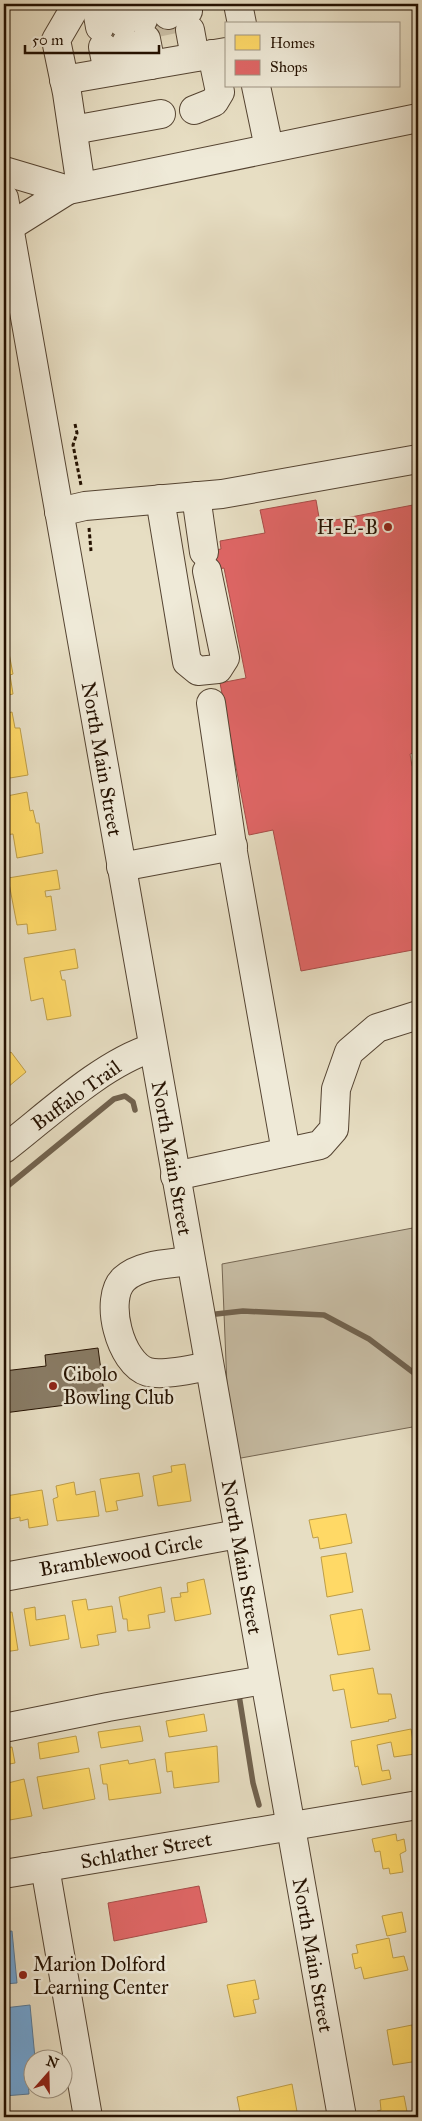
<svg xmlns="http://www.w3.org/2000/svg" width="422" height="2121" viewBox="0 0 422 2121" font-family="'IM FELL Great Primer',serif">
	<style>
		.green { fill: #c6bba2; stroke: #756652 }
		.homes { fill: #ffd966; stroke: #bd9d48 }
		.shops { fill: #e06666; stroke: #a84c48 }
		.schools { fill: #6fa8dc; stroke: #587b9a }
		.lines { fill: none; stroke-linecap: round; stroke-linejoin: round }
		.stream { stroke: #71624e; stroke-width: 5.5 }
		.building { fill: #897c66; stroke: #241101 }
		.minor-tunnel { stroke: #cabfa6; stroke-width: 28; stroke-dasharray: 28 14; stroke-linecap: butt }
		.minor-casing { stroke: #554432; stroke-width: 30 }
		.path { stroke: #241101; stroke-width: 3; stroke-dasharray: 4 2.5; stroke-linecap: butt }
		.minor { stroke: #efead8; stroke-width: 28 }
		.poi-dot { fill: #8f2418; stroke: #efead8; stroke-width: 2 }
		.labels { text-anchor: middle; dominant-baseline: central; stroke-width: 5; stroke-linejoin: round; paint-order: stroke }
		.poi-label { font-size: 20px; fill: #241101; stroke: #efead8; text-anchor: start }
		.street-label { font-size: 20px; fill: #241101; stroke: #efead8 }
	</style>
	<rect width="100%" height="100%" fill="#e7dec3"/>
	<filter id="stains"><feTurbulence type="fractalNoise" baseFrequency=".004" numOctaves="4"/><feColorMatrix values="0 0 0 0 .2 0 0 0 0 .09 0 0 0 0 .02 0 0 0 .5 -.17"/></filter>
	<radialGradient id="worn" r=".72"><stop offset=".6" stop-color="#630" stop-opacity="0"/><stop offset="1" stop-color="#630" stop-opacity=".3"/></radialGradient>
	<polygon class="green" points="418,1227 418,1426 230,1460 222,1264"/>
	<g class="homes">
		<polygon points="4,647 5,654 9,653 13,674 10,675 13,694 4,696"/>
		<polygon points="12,712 15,728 20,728 28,775 4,779 4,714"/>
		<polygon points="27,792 30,811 33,810 36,823 39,823 43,853 17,858 13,834 4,835 4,809 9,808 7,796"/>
		<polygon points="57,870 60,889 45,891 46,897 51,896 56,930 28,934 27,924 17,925 8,878"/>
		<polygon points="75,949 78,968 60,971 62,980 65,980 71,1016 47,1020 43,998 31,1001 24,958"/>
		<polygon points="4,1051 7,1055 11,1052 26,1072 8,1087 6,1085 4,1087"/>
		<polygon points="185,1464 191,1501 158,1506 153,1476 172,1472 171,1466"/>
		<polygon points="139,1473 143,1496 116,1501 118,1510 106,1512 100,1479"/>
		<polygon points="74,1482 76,1495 95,1491 99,1516 57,1521 53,1499 58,1497 56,1486"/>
		<polygon points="42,1490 48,1525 29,1528 28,1519 20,1521 20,1517 10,1519 6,1496"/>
		<polygon points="346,1514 352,1543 320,1549 318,1537 313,1538 309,1520"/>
		<polygon points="346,1553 353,1592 327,1597 321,1557"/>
		<polygon points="204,1579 211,1614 175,1621 171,1598 181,1597 180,1593 188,1592 187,1583"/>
		<polygon points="161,1587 165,1612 148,1615 150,1628 128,1631 127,1619 123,1619 119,1597"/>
		<polygon points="86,1599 88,1610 112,1606 116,1632 97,1635 99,1645 81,1648 72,1601"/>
		<polygon points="35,1607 36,1620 65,1615 69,1639 30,1646 24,1609"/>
		<polygon points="362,1609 370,1650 338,1655 330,1615"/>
		<polygon points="12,1612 18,1650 4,1652 4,1613"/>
		<polygon points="373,1668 378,1694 391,1694 396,1718 388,1720 389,1721 351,1728 344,1689 333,1691 330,1675"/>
		<polygon points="204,1714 207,1731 169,1737 166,1721"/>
		<polygon points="140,1726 143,1741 101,1748 98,1732"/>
		<polygon points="411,1729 415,1754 394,1757 391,1742 377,1745 382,1771 389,1770 391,1779 362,1785 358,1766 355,1767 351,1741"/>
		<polygon points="76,1736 79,1752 40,1759 38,1743"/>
		<polygon points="217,1746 219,1782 174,1788 172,1771 167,1772 165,1753"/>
		<polygon points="12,1747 15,1763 4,1765 4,1748"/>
		<polygon points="155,1759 161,1793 109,1800 107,1784 103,1784 100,1765 128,1760 129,1764"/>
		<polygon points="89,1768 95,1799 43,1809 37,1777"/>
		<polygon points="24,1779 32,1816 4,1821 4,1784"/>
		<polygon points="396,1834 397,1841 404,1839 406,1851 400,1854 403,1872 390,1874 389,1868 383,1869 380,1851 375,1852 372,1839"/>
		<polygon points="402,1912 406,1932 387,1936 382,1916"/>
		<polygon points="389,1938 393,1958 404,1956 408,1970 364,1979 361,1967 355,1969 352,1954 358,1953 356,1945"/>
		<polygon points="255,1980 259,1999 253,2000 256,2013 234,2017 227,1985"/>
		<polygon points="412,2025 418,2061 393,2065 387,2030"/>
		<polygon points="292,2084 298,2117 241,2117 237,2097"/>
		<polygon points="404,2096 408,2117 378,2117 377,2111 381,2110 380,2100"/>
	</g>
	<g class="shops">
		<polygon points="316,500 320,523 418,504 418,752 410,754 412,766 418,765 418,949 301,971 273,830 249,835 220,683 246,678 224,568 200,572 197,553 221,549 220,541 265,533 260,510"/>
		<polygon points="199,1886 207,1922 114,1941 108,1903"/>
	</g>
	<g class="schools">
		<polygon points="12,1931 17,1983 4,1984 4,1932"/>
		<polygon points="30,2005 35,2058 32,2058 32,2065 27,2066 29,2094 4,2096 4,2008"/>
	</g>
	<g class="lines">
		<g class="stream">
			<polyline points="4,1189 114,1099 125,1096 133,1102 135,1110"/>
			<polyline points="216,1314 243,1311 324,1315 369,1339 418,1376"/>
			<polyline points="239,1695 253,1783 259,1805"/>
		</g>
	</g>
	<polygon class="building" points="98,1348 105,1400 4,1413 4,1371 46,1366 45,1355"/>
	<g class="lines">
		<polyline class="minor-tunnel" points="168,15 172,34"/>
		<defs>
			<g id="minor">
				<polyline points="77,4 56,40 67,93 81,187"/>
				<polyline points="96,4 100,27"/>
				<polyline points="120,4 123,23"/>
				<polyline points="140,4 143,20"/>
				<polyline points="166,4 168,15"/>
				<polyline points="186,4 188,11"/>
				<polyline points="238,4 242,24"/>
				<polyline points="190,30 195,57"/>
				<polyline points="146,39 151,65"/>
				<polyline points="126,43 131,68"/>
				<polyline points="103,47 108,72"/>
				<polyline points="64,80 226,52"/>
				<polyline points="256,86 269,148"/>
				<polyline points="194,110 214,102 220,92 212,54"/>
				<polyline points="73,130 161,114"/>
				<polyline points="4,171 68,190 9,227"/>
				<polyline points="68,190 418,118"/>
				<polyline points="4,198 342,2117"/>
				<polyline points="196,496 204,552"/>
				<polyline points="160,499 187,662 198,671 218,669 225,658 207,571"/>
				<polyline points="59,512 85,506 222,494 418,459"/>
				<polyline points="211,703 233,852 286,1152"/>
				<polyline points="121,867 233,846"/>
				<path d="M 4,1149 C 47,1116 101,1064 152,1048"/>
				<polyline points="175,1176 320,1145 334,1129 336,1089 349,1052 377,1028 418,1015"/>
				<path d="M 190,1261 C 169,1264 140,1264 124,1279 C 103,1298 120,1364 148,1372 C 163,1376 193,1369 209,1366"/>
				<polyline points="4,1577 238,1534"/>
				<polyline points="4,1728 108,1707 264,1680"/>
				<polyline points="45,1867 88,2117"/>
				<polyline points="4,1874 418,1805"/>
			</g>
		</defs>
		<use href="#minor" class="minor-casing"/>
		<g class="path">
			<polyline points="75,424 77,433 73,445 81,485"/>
			<polyline points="89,528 91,551"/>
		</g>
		<use href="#minor" class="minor"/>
	</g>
	<g class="poi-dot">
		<circle cx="388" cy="527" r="5"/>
		<circle cx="53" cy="1386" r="5"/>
		<circle cx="23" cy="1975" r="5"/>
	</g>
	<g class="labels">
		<g class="poi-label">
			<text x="378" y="527" text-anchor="end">H-E-B</text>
			<text x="63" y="1374">Cibolo<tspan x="63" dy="23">Bowling Club</tspan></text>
			<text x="33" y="1964">Marion Dolford<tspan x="33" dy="23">Learning Center</tspan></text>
		</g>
		<g class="street-label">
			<text transform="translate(102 759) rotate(80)">North Main Street</text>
			<text transform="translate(76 1095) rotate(-36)">Buffalo Trail</text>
			<text transform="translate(172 1158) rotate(80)">North Main Street</text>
			<text transform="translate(121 1555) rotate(-10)">Bramblewood Circle</text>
			<text transform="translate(242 1557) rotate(80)">North Main Street</text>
			<text transform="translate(146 1850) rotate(-10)">Schlather Street</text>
			<text transform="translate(313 1955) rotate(80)">North Main Street</text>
		</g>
	</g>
	<rect width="422" height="2121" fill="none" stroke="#e7dec3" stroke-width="20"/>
	<rect x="5" y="5" width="412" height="2111" fill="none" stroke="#241101" stroke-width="2.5"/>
	<rect x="10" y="10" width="402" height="2101" fill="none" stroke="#241101"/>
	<rect x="225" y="22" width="175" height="65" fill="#efead8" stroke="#9e9382"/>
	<rect x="235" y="35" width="25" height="15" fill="#ffd966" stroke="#9e9382"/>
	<text x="270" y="48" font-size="15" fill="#241101">Homes</text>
	<rect x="235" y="60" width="25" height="15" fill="#e06666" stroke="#9e9382"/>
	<text x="270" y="72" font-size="15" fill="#241101">Shops</text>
	<g transform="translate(48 2074) rotate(20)"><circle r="24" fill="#efead8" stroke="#9e9382"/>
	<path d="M0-4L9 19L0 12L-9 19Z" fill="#8f2418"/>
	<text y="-8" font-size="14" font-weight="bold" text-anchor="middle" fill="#241101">N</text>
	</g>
	<path d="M25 45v8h134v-8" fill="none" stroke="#241101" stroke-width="2.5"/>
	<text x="32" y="45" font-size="15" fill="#241101" stroke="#efead8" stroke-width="4" paint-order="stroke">50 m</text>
	<rect width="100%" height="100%" filter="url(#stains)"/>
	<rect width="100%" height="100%" fill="url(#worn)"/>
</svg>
